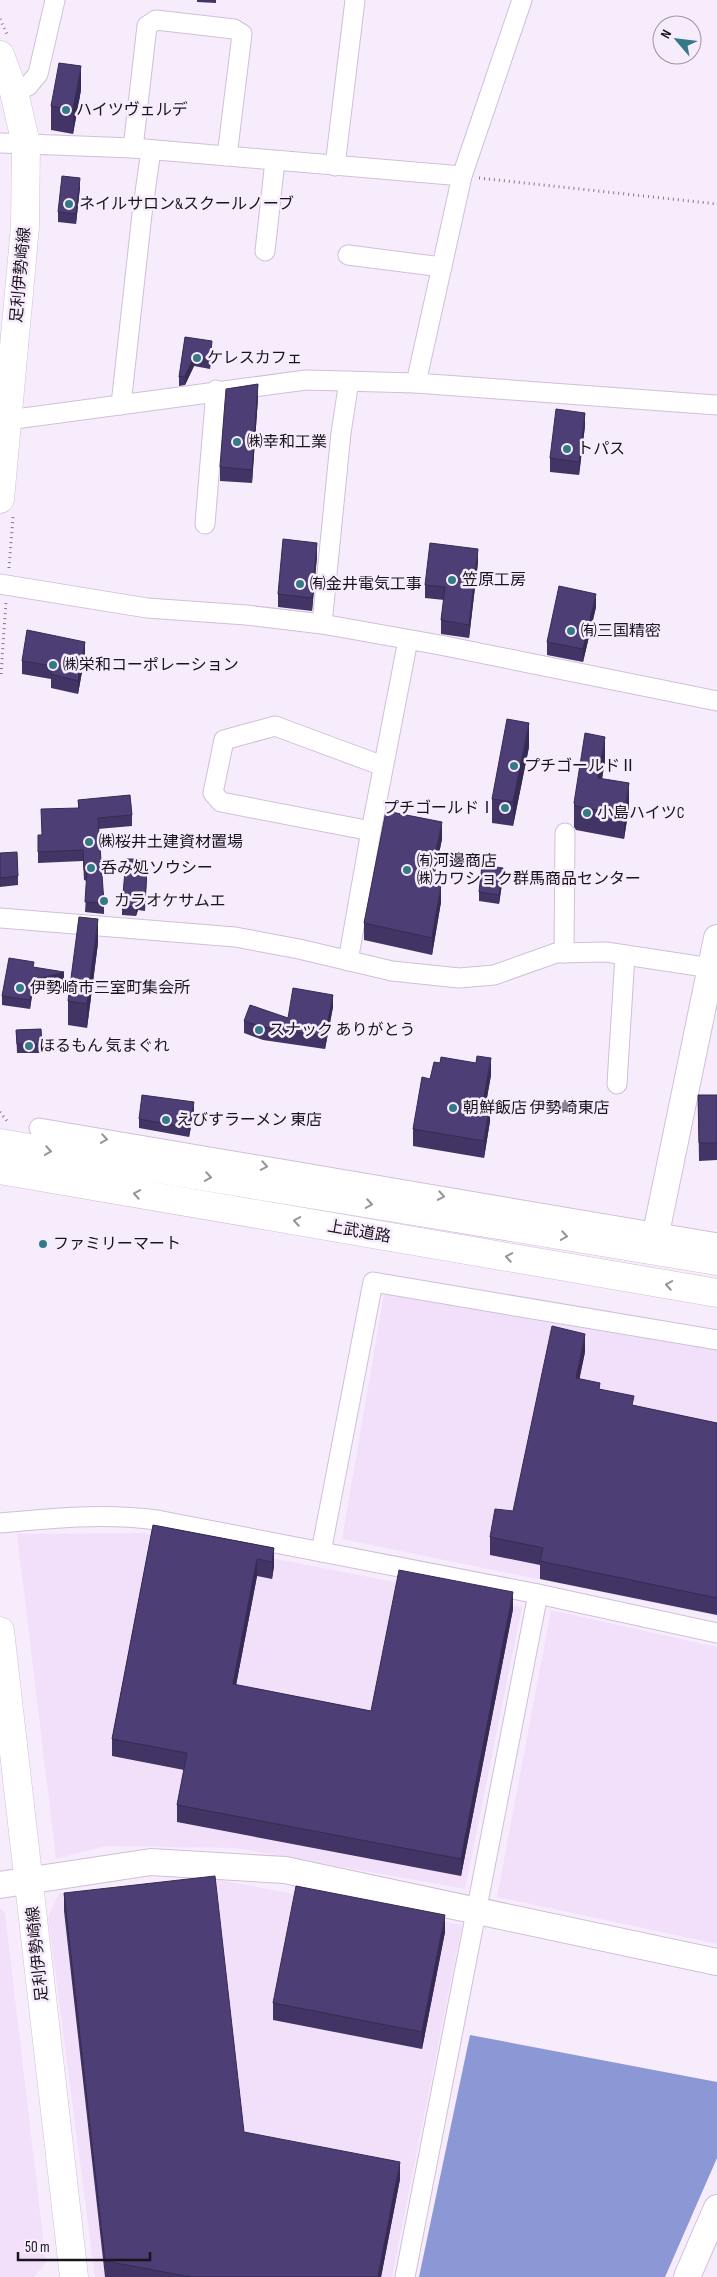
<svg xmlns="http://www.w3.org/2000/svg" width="717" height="2277" viewBox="0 0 717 2277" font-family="'Sofia Sans Condensed','Noto Sans JP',sans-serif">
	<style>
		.built { fill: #f2e0fb }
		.water { fill: #8b98d5 }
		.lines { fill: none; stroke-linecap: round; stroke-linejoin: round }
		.street-casing { stroke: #d0bfd9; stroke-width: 21 }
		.secondary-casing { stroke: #d0bfd9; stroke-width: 28 }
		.primary-casing { stroke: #d0bfd9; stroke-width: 29 }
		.highway-casing { stroke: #d0bfd9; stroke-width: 29 }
		.path { stroke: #827a86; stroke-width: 3; stroke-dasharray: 1 4; stroke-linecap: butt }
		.street { stroke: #fff; stroke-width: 19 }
		.secondary { stroke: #fff; stroke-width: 26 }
		.primary { stroke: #fff; stroke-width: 28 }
		.highway { stroke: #fff; stroke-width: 28 }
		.wall { fill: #423565 }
		.shaded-wall { fill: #362b52 }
		.building { fill: #4d3e75; stroke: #362b52 }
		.oneway { stroke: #989599 }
		.poi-dot { fill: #357988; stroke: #f7ecfc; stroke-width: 2 }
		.labels { text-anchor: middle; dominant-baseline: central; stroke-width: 5; stroke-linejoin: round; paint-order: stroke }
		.poi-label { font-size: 16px; fill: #1a141d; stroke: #f7ecfc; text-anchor: start }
		.street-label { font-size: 16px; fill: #1a141d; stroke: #f7ecfc }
	</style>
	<rect width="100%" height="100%" fill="#f7ecfc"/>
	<g class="built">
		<polygon points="384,1294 717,1350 717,1616 342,1539"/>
		<polygon points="144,1533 522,1607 465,1889 236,1848 105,1846 56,1859 17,1534"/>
		<polygon points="551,1610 717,1647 717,1944 497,1897"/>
		<polygon points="219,1880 462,1925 392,2277 95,2277 48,1917 59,1893"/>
		<polygon points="0,1908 5,1913 46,2262 34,2277 0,2277"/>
	</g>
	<polygon class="water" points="470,2035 717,2082 717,2158 665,2277 419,2277"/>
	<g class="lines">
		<defs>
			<g id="street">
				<polyline points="14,92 28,86 38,74 55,0"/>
				<polyline points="0,143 133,148 462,176"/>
				<polyline points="133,148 147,26 156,20 234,29 242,34 227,156"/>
				<polyline points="335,166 355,0"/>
				<polyline points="265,251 275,161"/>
				<polyline points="348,255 442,267"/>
				<polyline points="416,383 462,176 522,0"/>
				<polyline points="121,405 142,214 151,150"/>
				<polyline points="0,421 306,380 416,383 717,405"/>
				<polyline points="205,524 216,390"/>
				<polyline points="0,584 147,608 246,615 322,624 440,645 717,701"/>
				<polyline points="322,624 341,433 349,381"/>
				<polyline points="371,831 221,802 213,793 224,740 275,726 383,766"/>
				<polyline points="0,918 235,937 299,949 392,971 459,978 494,975 556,953 606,952 711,968"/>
				<polyline points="564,953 565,833"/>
				<polyline points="348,961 371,831 408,640"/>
				<polyline points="617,1084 625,955"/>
				<polyline points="39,1128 717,1243"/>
				<path d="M 0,1523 C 53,1518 104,1513 157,1520 L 538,1594 L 717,1633"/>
				<polyline points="321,1552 373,1282 717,1340"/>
				<polyline points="405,2277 538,1594"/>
			</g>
			<g id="secondary">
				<polyline points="656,1233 717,938"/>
				<polyline points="0,1885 151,1862 285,1870 717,1962"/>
				<polyline points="687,2277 717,2208"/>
			</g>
			<g id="primary">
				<polyline points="0,55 14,92 26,144 25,227 0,499"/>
				<polyline points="0,1631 74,2277"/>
			</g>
			<g id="highway">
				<polyline points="0,1143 717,1261"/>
				<polyline points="0,1170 717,1293"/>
			</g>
		</defs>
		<use href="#street" class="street-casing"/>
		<use href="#secondary" class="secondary-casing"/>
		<use href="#primary" class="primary-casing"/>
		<use href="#highway" class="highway-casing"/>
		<g class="path">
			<polyline points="0,19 7,34"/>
			<polyline points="479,178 717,204"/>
			<polyline points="9,568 13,517"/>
			<polyline points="1,674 6,602"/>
			<polyline points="0,1112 7,1121"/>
		</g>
		<use href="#street" class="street"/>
		<use href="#secondary" class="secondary"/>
		<use href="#primary" class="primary"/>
		<use href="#highway" class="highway"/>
	</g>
	<g class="wall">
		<polygon points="197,0 216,0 216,3 197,2"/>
		<polygon points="81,90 73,134 51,130 51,106"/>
		<polygon points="80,187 76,224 58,222 58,212"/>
		<polygon points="185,337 212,350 210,369 194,366 185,385 179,386 179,377"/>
		<polygon points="258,398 252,483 220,481 220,467"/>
		<polygon points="585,426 579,475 550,472 550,458"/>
		<polygon points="317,556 312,611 278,607 278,594"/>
		<polygon points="478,562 469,638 441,634 441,620 444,600 425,598 425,585"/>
		<polygon points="596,607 583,662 547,655 547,642"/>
		<polygon points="85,655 78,694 51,688 51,679 22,674 22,661"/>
		<polygon points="529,747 513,826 492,823 492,799"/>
		<polygon points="605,761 602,779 629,807 624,839 576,830 574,827 574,803"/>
		<polygon points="78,800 132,815 132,826 98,829 104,903 104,914 85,912 87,881 84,880 83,861 38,863 38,835 41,835 78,808"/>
		<polygon points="442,839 433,883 441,902 432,955 364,940 364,923"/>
		<polygon points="0,853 18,876 18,885 0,887"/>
		<polygon points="140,867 147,877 145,911 138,910 136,916 122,915 122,906"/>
		<polygon points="503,877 499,904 479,901 479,892"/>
		<polygon points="98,943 87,1028 68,1025 68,1001"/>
		<polygon points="64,981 33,989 30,1009 2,1005 2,996"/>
		<polygon points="333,1007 325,1049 263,1040 244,1033 244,1021 288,1018"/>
		<polygon points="41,1029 42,1053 17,1053 16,1030"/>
		<polygon points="491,1075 486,1103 490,1121 484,1158 413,1146 413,1129 430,1079"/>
		<polygon points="698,1095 717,1095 717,1160 699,1161"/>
		<polygon points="194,1111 189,1137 139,1128 139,1119"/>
		<polygon points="585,1352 579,1379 634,1406 717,1423 717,1615 540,1579 540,1565 490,1555 490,1537 513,1511"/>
		<polygon points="153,1525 274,1548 274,1566 272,1579 257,1576 236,1685 371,1711 513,1609 461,1876 177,1822 177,1805 184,1770 112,1756 112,1739"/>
		<polygon points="64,1893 244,2132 400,2179 381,2277 105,2277 64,1911"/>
		<polygon points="445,1932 422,2049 273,2020 273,2003"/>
	</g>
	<g class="shaded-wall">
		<polygon points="81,66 81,90 73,134 73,110"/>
		<polygon points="80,178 80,187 76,224 76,214"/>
		<polygon points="212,341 212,350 210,369 210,359"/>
		<polygon points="194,357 194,366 185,385 185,376"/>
		<polygon points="258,384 258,398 252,483 252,470"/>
		<polygon points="585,413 585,426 579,475 579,462"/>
		<polygon points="317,543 317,556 312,611 312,598"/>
		<polygon points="478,549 478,562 469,638 469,625"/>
		<polygon points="596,594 596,607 583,662 583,649"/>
		<polygon points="85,642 85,655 78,694 78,681"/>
		<polygon points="529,723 529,747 513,826 513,802"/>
		<polygon points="605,737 605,761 598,802 598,778"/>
		<polygon points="629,783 629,807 624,839 624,815"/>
		<polygon points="442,822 442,839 429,900 429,883"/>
		<polygon points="503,868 503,877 499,904 499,895"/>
		<polygon points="441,885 441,902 432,955 432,938"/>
		<polygon points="138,901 138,910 136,916 136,907"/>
		<polygon points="98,919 98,943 87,1028 87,1004"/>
		<polygon points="64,972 64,981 33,989 30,1009 30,1000 33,980"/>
		<polygon points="333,995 333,1007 325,1049 325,1036"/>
		<polygon points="491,1058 491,1075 483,1120 483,1103"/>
		<polygon points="194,1102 194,1111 189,1137 189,1128"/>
		<polygon points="490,1104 490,1121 484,1158 484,1141"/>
		<polygon points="585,1334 585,1352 576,1396 576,1378"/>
		<polygon points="274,1548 274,1566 272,1579 272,1562"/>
		<polygon points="257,1559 257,1576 233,1701 233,1684"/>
		<polygon points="513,1592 513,1609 461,1876 461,1859"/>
		<polygon points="445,1915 445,1932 422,2049 422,2032"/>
		<polygon points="400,2162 400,2179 381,2277 378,2277"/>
	</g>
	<g class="building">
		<polygon points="59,63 81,66 73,110 51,106"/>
		<polygon points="62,176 80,178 76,214 58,212"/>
		<polygon points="185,337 212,341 210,359 194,357 185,376 179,377"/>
		<polygon points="258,384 252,470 220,467 226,389"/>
		<polygon points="556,409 585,413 579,462 550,458"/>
		<polygon points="283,539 317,543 312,598 278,594"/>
		<polygon points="430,543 478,549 469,625 441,620 445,587 425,585"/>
		<polygon points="559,586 596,594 583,649 547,642"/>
		<polygon points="27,630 85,642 78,681 51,674 52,666 22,661"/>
		<polygon points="507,719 529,723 513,802 492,799"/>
		<polygon points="585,733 605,737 598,778 629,783 624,815 576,806 574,803"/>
		<polygon points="130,795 132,815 98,818 104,903 85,902 87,870 84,870 83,850 38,852 38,835 42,835 41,809 79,808 78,800"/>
		<polygon points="386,811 442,822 429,883 441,885 432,938 364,923"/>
		<polygon points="17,852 18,876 0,878 0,853"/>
		<polygon points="126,859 141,859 140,867 147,868 145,902 138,901 136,907 122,906"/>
		<polygon points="482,865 503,868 499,895 479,892"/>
		<polygon points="79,917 98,919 87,1004 68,1001"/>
		<polygon points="9,958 34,962 33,967 64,972 33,980 30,1000 2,996"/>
		<polygon points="293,988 333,995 325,1036 263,1027 244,1021 250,1005 288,1018"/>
		<polygon points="41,1029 42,1044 17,1044 16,1030"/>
		<polygon points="477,1056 491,1058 483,1103 490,1104 484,1141 413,1129 422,1077 430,1079 434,1062 440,1063 441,1057 476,1063"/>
		<polygon points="142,1095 194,1102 189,1128 139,1119"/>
		<polygon points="698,1095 717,1095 717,1143 699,1143"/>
		<polygon points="552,1326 585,1334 576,1378 600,1383 599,1389 634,1396 632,1405 717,1423 717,1598 540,1561 543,1548 490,1537 495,1509 513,1511"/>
		<polygon points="153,1525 274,1548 272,1562 257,1559 233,1684 371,1711 399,1570 513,1592 461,1859 177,1805 187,1753 112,1739"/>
		<polygon points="215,1876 244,2132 400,2162 378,2277 191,2277 105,2261 64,1893"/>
		<polygon points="296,1886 445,1915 422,2032 273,2003"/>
	</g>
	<defs><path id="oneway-chevron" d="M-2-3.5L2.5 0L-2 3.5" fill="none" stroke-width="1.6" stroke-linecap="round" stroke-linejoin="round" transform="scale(1.25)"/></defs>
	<g class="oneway">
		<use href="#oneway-chevron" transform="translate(104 1139) rotate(9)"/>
		<use href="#oneway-chevron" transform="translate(48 1151) rotate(9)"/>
		<use href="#oneway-chevron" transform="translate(264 1166) rotate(10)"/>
		<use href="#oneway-chevron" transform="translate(208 1177) rotate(9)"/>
		<use href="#oneway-chevron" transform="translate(137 1194) rotate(-170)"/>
		<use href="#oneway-chevron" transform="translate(441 1196) rotate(10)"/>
		<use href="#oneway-chevron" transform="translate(369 1204) rotate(9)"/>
		<use href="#oneway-chevron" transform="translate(297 1221) rotate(-170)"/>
		<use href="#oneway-chevron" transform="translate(564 1236) rotate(9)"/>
		<use href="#oneway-chevron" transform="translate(509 1257) rotate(-170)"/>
		<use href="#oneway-chevron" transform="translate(669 1285) rotate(-170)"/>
	</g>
	<g class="poi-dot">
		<circle cx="66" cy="110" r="5"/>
		<circle cx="69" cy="204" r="5"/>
		<circle cx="197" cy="358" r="5"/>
		<circle cx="237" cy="442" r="5"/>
		<circle cx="567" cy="449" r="5"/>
		<circle cx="452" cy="580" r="5"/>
		<circle cx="300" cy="584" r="5"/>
		<circle cx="571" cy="631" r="5"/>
		<circle cx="53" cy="665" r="5"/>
		<circle cx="514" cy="766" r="5"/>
		<circle cx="505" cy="808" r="5"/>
		<circle cx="587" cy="813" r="5"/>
		<circle cx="89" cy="842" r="5"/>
		<circle cx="91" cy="868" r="5"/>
		<circle cx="407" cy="870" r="5"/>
		<circle cx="104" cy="901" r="5"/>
		<circle cx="20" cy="988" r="5"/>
		<circle cx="259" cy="1030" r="5"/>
		<circle cx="29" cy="1046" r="5"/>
		<circle cx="453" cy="1108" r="5"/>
		<circle cx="166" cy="1120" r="5"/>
		<circle cx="43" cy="1244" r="5"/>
	</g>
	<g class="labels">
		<g class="poi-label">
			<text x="76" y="110">ハイツヴェルデ</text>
			<text x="79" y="204">ネイルサロン&amp;スクールノーブ</text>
			<text x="207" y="358">ケレスカフェ</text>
			<text x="247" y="442">㈱幸和工業</text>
			<text x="577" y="449">トパス</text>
			<text x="462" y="580">笠原工房</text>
			<text x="310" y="584">㈲金井電気工事</text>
			<text x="581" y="631">㈲三国精密</text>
			<text x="63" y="665">㈱栄和コーポレーション</text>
			<text x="524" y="766">プチゴールドⅡ</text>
			<text x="495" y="808" text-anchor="end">プチゴールドⅠ</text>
			<text x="597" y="813">小島ハイツC</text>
			<text x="99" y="842">㈱桜井土建資材置場</text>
			<text x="417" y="861">㈲河邊商店<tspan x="417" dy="18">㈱カワショク群馬商品センター</tspan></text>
			<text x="101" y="868">呑み処ソウシー</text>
			<text x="114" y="901">カラオケサムエ</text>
			<text x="30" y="988">伊勢崎市三室町集会所</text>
			<text x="269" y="1030">スナック ありがとう</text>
			<text x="39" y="1046">ほるもん 気まぐれ</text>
			<text x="463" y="1108">朝鮮飯店 伊勢崎東店</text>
			<text x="176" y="1120">えびすラーメン 東店</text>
			<text x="53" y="1244">ファミリーマート</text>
		</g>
		<g class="street-label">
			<text transform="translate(21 275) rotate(-85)">足利伊勢崎線</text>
			<text transform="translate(359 1232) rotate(10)">上武道路</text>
			<text transform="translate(38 1954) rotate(-96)">足利伊勢崎線</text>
		</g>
	</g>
	<g transform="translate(677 40) rotate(298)"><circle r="24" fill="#f7ecfc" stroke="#9f96a3"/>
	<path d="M0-4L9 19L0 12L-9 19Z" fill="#357988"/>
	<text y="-8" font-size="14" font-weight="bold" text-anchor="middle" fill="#1a141d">N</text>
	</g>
	<path d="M18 2252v8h132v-8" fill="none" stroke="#1a141d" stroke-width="2.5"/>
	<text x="25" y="2252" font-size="15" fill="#1a141d" stroke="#f7ecfc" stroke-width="4" paint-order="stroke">50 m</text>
</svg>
